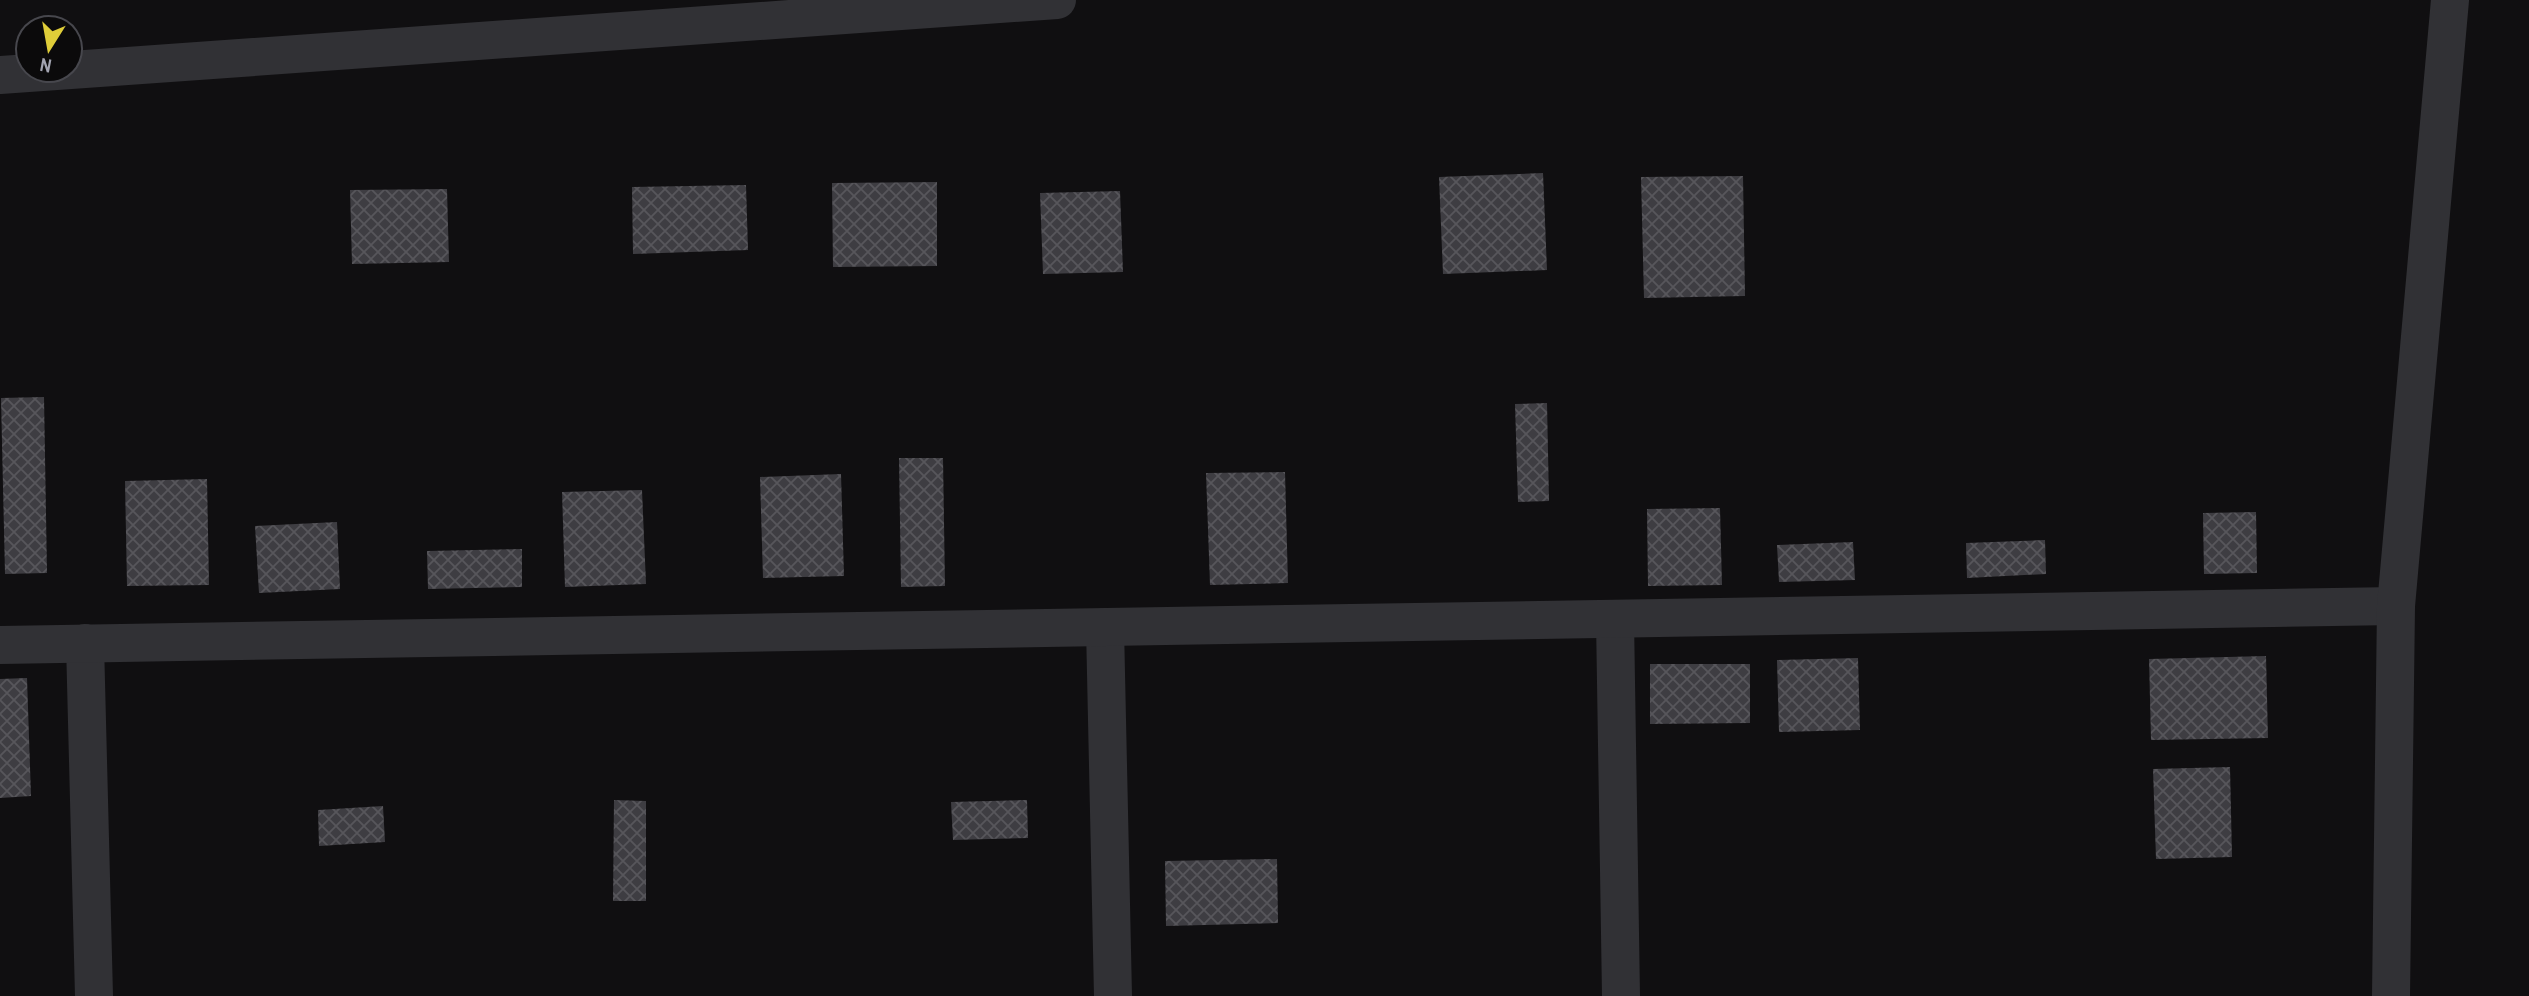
<svg xmlns="http://www.w3.org/2000/svg" width="2529" height="996" viewBox="0 0 2529 996" font-family="'Archivo Narrow',sans-serif">
	<style>
		.building { fill: url(#building-cross-hatch) }
		.lines { fill: none; stroke-linecap: round; stroke-linejoin: round }
		.minor { stroke: #313135; stroke-width: 38 }
	</style>
	<defs>
		<pattern id="building-cross-hatch" width="8" height="8" patternUnits="userSpaceOnUse" patternTransform="scale(1.75)"><rect width="8" height="8" fill="#3e3d42"/><path d="M0 0l8 8M0 8l8-8" fill="none" stroke="#57565b"/></pattern>
	</defs>
	<rect width="100%" height="100%" fill="#100f11"/>
	<g class="building">
		<polygon points="1543,173 1547,270 1443,274 1439,177"/>
		<polygon points="1743,176 1745,296 1644,298 1641,177"/>
		<polygon points="937,182 937,266 833,267 832,183"/>
		<polygon points="746,185 748,250 633,254 632,187"/>
		<polygon points="447,189 449,262 352,264 350,190"/>
		<polygon points="1120,191 1123,272 1043,274 1040,193"/>
		<polygon points="44,397 47,573 5,574 1,398"/>
		<polygon points="1547,403 1549,501 1518,502 1515,404"/>
		<polygon points="899,458 943,458 945,586 901,587"/>
		<polygon points="1285,472 1288,583 1210,585 1206,473"/>
		<polygon points="841,474 844,576 763,578 760,477"/>
		<polygon points="207,479 209,585 127,586 125,481"/>
		<polygon points="642,490 646,584 565,587 562,492"/>
		<polygon points="1720,508 1722,585 1648,586 1647,509"/>
		<polygon points="2256,512 2257,573 2204,574 2203,513"/>
		<polygon points="337,522 340,589 259,593 255,526"/>
		<polygon points="2045,540 2046,574 1967,578 1966,543"/>
		<polygon points="1853,542 1855,580 1779,582 1777,545"/>
		<polygon points="522,549 522,587 428,589 427,551"/>
		<polygon points="2266,656 2268,738 2151,740 2149,659"/>
		<polygon points="1858,658 1860,730 1779,732 1777,660"/>
		<polygon points="1650,664 1750,664 1750,723 1650,724"/>
		<polygon points="27,678 31,796 0,798 0,679"/>
		<polygon points="2230,767 2232,857 2156,859 2153,769"/>
		<polygon points="614,800 646,801 646,901 613,901"/>
		<polygon points="1027,800 1028,838 953,840 951,802"/>
		<polygon points="383,806 385,842 319,846 318,810"/>
		<polygon points="1277,859 1278,923 1166,926 1165,861"/>
	</g>
	<g class="lines">
		<g class="minor">
			<polyline points="0,75 1057,0"/>
			<polyline points="1615,619 1621,996"/>
			<polyline points="1105,627 1113,996"/>
			<polyline points="85,643 94,996"/>
			<polyline points="0,645 2396,606"/>
			<polyline points="2391,996 2396,606 2450,0"/>
		</g>
	</g>
	<g transform="translate(49 49) rotate(191)"><circle r="33" fill="#0b0a0b" stroke="#47474d" stroke-width="2"/>
	<path d="M0-5L12 26L0 18L-12 26Z" fill="#dfcd39"/>
	<text y="-10" font-size="19" font-weight="bold" text-anchor="middle" fill="#a2a3b0">N</text>
	</g>
</svg>
